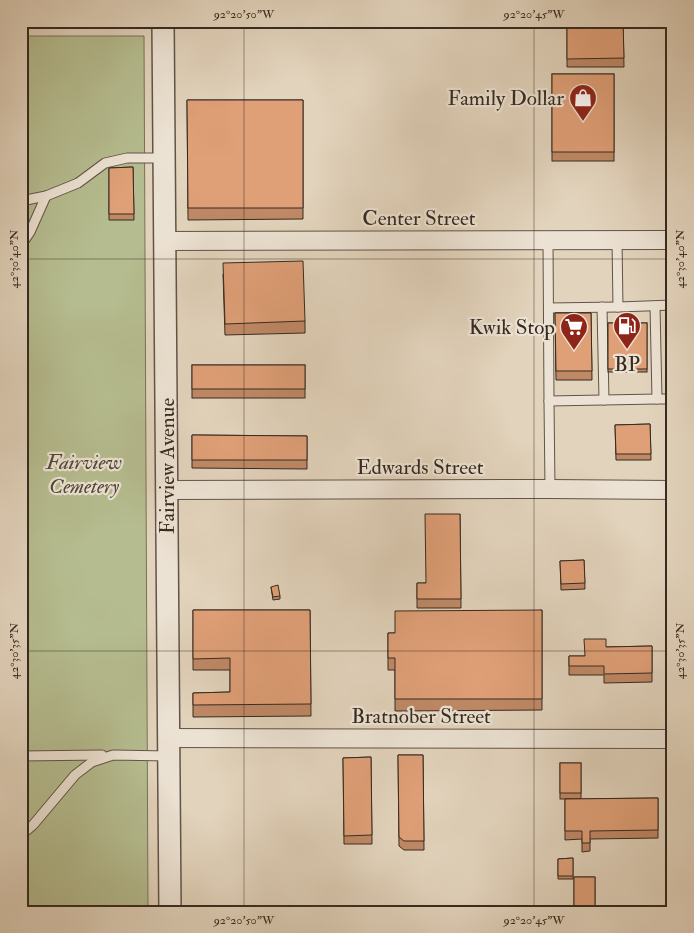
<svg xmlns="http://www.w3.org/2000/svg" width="694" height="933" viewBox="0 0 694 933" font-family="'IM FELL Double Pica',serif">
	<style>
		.green { fill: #b5bc8f; stroke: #767358 }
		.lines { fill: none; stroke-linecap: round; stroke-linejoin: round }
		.service-casing { stroke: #615447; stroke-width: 11 }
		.minor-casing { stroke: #615447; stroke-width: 20 }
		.tertiary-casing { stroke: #615447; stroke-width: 24 }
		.service { stroke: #ece2d3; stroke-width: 9 }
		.minor { stroke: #ece2d3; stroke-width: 18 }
		.tertiary { stroke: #ece2d3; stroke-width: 21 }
		.wall { fill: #c08966; stroke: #362a20 }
		.building { fill: #df9f77; stroke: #362a20 }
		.ticks { fill: none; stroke: #362a20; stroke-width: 1; stroke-opacity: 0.45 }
		.labels { text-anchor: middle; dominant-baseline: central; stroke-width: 4.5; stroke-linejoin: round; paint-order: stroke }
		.poi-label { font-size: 21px; fill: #362a20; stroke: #ece2d3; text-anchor: end }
		.street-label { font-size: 21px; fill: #362a20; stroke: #ece2d3 }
		.park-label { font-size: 21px; font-style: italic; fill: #4f4736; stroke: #ece2d3 }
		.neatline { fill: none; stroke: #362a20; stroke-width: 2 }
		.ticks-label { font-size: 12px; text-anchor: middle; fill: #362a20 }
	</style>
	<rect width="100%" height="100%" fill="#e2d3bc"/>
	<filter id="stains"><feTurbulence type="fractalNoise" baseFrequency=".004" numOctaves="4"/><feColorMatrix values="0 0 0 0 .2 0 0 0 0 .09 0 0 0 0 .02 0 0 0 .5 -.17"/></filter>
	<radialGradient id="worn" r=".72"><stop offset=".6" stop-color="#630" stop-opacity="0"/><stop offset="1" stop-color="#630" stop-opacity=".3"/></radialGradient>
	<polygon class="green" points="21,36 144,36 148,912 21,912"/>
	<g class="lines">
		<defs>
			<g id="service">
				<polyline points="21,201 46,196 78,183 105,163 127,158 164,158"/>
				<polyline points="548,240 549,401 657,399"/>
				<polyline points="617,240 618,307 673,305"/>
				<polyline points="21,245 30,232 46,196"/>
				<polyline points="655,306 657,399 673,399"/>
				<polyline points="602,307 604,400"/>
				<polyline points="549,308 618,307"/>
				<polyline points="549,401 550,489"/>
				<polyline points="21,756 102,755"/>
				<polyline points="21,835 33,825 75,775 92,762 113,755 168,756"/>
			</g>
			<g id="minor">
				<polyline points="165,241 673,240"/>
				<polyline points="167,490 550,489 673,490"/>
				<polyline points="169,738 673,739"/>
			</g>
			<polyline id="tertiary" points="163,21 170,912"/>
		</defs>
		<use href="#service" class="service-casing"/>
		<use href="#minor" class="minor-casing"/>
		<use href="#tertiary" class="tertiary-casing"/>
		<use href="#service" class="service"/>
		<use href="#minor" class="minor"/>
		<use href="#tertiary" class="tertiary"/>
	</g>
	<g class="wall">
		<polygon points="567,21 623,21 624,67 567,67"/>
		<rect x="552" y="74" width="62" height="87"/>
		<polygon points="187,100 303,100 303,219 188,220"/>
		<polygon points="133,167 134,220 109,220 109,168"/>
		<polygon points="223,274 305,321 305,333 225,335"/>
		<polygon points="555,313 591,313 592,380 556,380"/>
		<rect x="608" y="323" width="39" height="49"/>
		<rect x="192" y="365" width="113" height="33"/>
		<polygon points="650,424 651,460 616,460 615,425"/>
		<polygon points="192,435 307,436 307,469 192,468"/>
		<polygon points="460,514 461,608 417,608 417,583 426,583"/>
		<polygon points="584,560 585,589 561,590 560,561"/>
		<polygon points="271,587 280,596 280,599 273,600"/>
		<polygon points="193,610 310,610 311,716 193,717 193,693 230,692 230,670 193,670"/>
		<polygon points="542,610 542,710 395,711 395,670 388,670 388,633 395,633"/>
		<polygon points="652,646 652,682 604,683 604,675 569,675 569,656 584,656 606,647"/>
		<polygon points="398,755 423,755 424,850 404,850 399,846"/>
		<polygon points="371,757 372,844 344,844 343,758"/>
		<rect x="560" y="763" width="21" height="36"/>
		<polygon points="658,798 658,838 590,839 590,851 582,852 582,839 565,840 565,799"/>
		<polygon points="573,858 573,879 558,879 558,859"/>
		<rect x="574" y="877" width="21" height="35"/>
	</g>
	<g class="building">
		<polygon points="567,21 623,21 624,58 567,59"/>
		<rect x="552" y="74" width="62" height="78"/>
		<polygon points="187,100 303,100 303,208 188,208"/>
		<polygon points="133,167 134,214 109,214 109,168"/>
		<polygon points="303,261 305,321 225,324 223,263"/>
		<polygon points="555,313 591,313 592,371 556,371"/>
		<rect x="608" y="323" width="39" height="46"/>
		<rect x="192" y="365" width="113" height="24"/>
		<polygon points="650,424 651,454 616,454 615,425"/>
		<polygon points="192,435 307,436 307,460 192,460"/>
		<polygon points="425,514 460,514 461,599 417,599 417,583 426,583"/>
		<polygon points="584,560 585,583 561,584 560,561"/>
		<polygon points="278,585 280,596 273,597 271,587"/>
		<polygon points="193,610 310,610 311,704 193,705 193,693 230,692 230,658 193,659"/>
		<polygon points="542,610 542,699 395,699 395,658 388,658 388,633 395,633 395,611"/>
		<polygon points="584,639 606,639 606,647 652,646 652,673 604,674 604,666 569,666 569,656 585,656"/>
		<polygon points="398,755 423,755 424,841 404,841 399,837"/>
		<polygon points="371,757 372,835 344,836 343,758"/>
		<rect x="560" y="763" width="21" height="30"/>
		<polygon points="658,798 658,830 590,831 590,843 582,843 582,831 565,831 565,799"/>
		<polygon points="573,858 573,876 558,876 558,859"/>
		<polygon points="574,877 595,877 595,910 574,909"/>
	</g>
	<path class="ticks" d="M 244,21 L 244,912M 534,21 L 534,912M 21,259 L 673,259M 21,651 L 673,651"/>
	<defs>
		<symbol id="shop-pin" viewBox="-11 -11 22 30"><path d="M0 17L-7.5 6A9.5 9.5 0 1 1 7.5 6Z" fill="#8f2418" stroke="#ece2d3"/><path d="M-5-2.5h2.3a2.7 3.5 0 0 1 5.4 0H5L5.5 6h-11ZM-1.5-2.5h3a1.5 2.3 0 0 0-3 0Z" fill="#fff"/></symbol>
		<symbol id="fuel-pin" viewBox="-11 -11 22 30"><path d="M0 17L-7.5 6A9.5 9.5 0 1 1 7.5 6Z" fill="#8f2418" stroke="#ece2d3"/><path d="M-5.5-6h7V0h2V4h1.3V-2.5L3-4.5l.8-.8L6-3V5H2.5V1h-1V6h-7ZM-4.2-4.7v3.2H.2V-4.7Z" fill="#fff"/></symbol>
		<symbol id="supermarket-pin" viewBox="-11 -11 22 30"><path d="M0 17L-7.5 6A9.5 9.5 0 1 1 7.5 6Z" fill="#8f2418" stroke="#ece2d3"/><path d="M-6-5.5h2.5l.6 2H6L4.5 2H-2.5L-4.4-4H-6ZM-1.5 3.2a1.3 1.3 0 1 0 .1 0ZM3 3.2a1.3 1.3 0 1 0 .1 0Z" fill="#fff"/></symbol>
	</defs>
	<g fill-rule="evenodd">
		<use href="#shop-pin" x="567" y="82" width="32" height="43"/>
		<use href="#fuel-pin" x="611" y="310" width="32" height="43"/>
		<use href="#supermarket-pin" x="558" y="311" width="32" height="43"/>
	</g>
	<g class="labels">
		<g class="poi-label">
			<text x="564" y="98">Family Dollar</text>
			<text x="555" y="327">Kwik Stop</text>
			<text x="627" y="364" text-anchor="middle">BP</text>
		</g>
		<g class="street-label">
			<text x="419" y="218">Center Street</text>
			<text transform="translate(167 466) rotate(-90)">Fairview Avenue</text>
			<text x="420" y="467">Edwards Street</text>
			<text x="421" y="716">Bratnober Street</text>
		</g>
		<g class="park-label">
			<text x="84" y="462">Fairview<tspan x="84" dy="24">Cemetery</tspan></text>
		</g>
	</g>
	<rect width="694" height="933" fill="none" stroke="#e2d3bc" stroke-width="55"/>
	<rect x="28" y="28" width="638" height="878" class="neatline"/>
	<g class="ticks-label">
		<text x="244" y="18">92°20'50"W</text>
		<text x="534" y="18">92°20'45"W</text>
		<text transform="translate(14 259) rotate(-90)" y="4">42°30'40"N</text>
		<text transform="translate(680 259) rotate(-90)" y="4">42°30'40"N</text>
		<text transform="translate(14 651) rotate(-90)" y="4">42°30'35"N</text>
		<text transform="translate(680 651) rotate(-90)" y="4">42°30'35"N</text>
		<text x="244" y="924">92°20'50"W</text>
		<text x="534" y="924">92°20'45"W</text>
	</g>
	<rect width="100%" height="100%" filter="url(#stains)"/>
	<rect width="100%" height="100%" fill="url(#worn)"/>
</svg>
